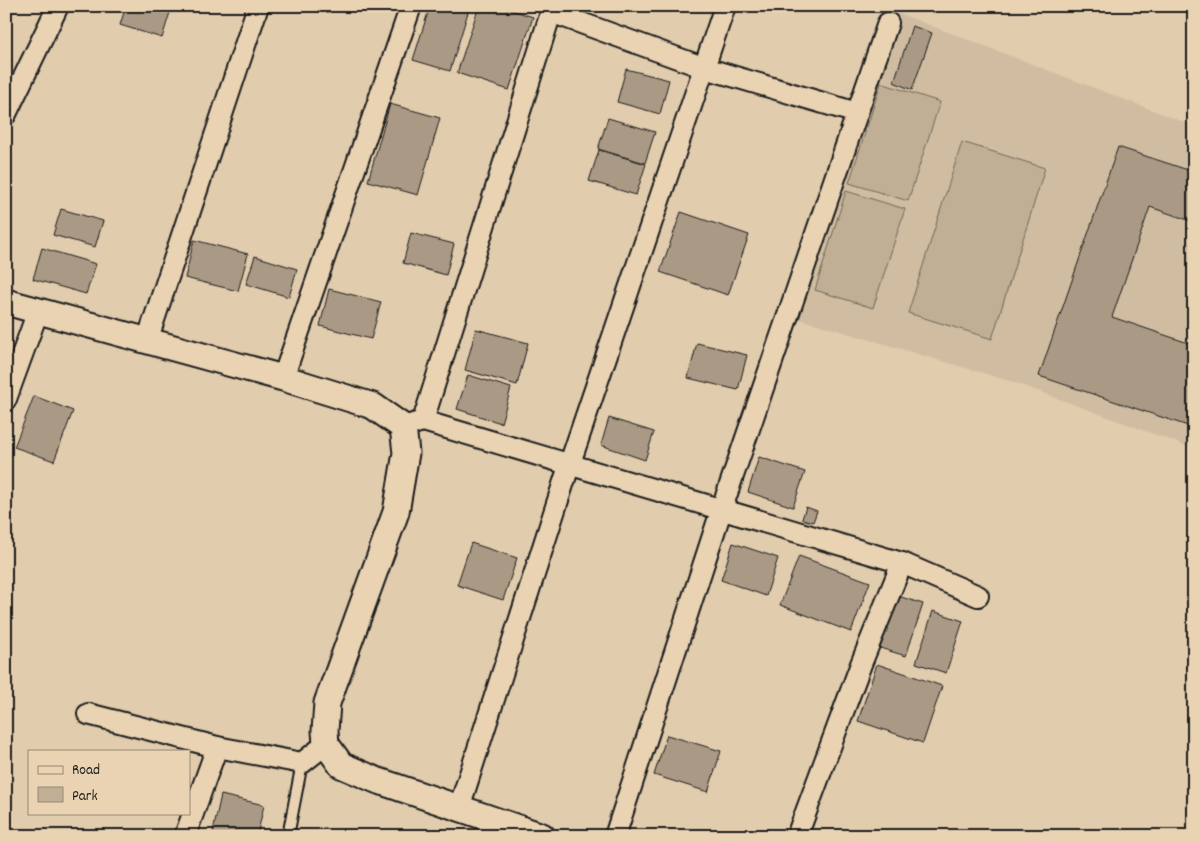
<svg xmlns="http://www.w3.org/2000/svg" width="1200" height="842" viewBox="0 0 1200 842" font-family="Dekko,sans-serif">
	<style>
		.built { fill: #d0bda1 }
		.green { fill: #c0af95; stroke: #6e6658 }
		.building { fill: #aa9a85; stroke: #1c1c1c }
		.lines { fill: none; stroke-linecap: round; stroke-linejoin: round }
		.service-casing { stroke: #1c1c1c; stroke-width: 14 }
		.minor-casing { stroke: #1c1c1c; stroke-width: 24 }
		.tertiary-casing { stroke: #1c1c1c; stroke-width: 29 }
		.service { stroke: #e9d3b3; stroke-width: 10 }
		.minor { stroke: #e9d3b3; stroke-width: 20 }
		.tertiary { stroke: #e9d3b3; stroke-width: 25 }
	</style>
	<rect width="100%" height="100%" fill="#e1ccad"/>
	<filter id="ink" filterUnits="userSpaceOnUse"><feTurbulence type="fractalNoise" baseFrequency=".02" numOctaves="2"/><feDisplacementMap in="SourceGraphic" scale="10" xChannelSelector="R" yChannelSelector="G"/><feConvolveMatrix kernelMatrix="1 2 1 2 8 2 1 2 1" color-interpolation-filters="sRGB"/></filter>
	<g filter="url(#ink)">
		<polygon class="built" points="898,13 1194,126 1194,449 1013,382 796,318"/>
		<g class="green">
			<polygon points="881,83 940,102 908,201 849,183"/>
			<polygon points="962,142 1045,168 992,339 908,313"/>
			<polygon points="846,191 905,209 873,308 815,290"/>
		</g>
		<g class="building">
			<polygon points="126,6 162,6 171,9 162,38 120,25"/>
			<polygon points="430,6 461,6 469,9 450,71 413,60"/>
			<polygon points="479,6 500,6 533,17 509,90 457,73"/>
			<polygon points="912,26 932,33 912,90 894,82"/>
			<polygon points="626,69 669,80 660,114 617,102"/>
			<polygon points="390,104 440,118 418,195 368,181"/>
			<polygon points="608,118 655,132 645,163 598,149"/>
			<polygon points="1118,147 1194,172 1194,222 1150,207 1112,317 1194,345 1194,428 1039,376"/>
			<polygon points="599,150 646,164 636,195 589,181"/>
			<polygon points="61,209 103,221 95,247 53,235"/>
			<polygon points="681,212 749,235 728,295 660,272"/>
			<polygon points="411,233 454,244 446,275 403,263"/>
			<polygon points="194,240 248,254 238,291 185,278"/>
			<polygon points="42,248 96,264 86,294 33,279"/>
			<polygon points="255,256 297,269 289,297 246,284"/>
			<polygon points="329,289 381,302 371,339 320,326"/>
			<polygon points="476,329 528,343 517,385 465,370"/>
			<polygon points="697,343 747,355 738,390 688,378"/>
			<polygon points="468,375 511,388 501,423 457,409"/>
			<polygon points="34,396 73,411 54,461 14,447"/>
			<polygon points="609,418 654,432 645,460 601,445"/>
			<polygon points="759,457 805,472 793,507 748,492"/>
			<polygon points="806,507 817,511 813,522 802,519"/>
			<polygon points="471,543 517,558 503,600 457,585"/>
			<polygon points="733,543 778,558 766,596 721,580"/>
			<polygon points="799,556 870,582 851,632 780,605"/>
			<polygon points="898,596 923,604 906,656 880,648"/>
			<polygon points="933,611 963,621 946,673 916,663"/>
			<polygon points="877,664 942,686 923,743 858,721"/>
			<polygon points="667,735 721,751 708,792 654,775"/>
			<polygon points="221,795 264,805 257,836 212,836"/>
		</g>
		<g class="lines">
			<defs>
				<polyline id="service" points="288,836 302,763"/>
				<g id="minor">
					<polyline points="551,12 705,68 857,113"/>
					<polyline points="6,114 58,6"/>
					<polyline points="147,341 258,6"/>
					<polyline points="283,378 411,6"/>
					<polyline points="6,399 38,311"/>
					<polyline points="423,421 553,6"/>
					<polyline points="403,427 423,421 902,563 978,596"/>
					<polyline points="88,714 217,747 302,763 326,744"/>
					<polyline points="459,808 569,466 725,6"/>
					<polyline points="185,836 217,747"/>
					<polyline points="615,836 721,511 888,23"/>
					<polyline points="797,836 861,664 902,563"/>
				</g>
				<polyline id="tertiary" points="6,302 283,378 373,406 403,427 406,453 396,512 327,703 325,731 326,744 341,765 376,780 542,836"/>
			</defs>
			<use href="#service" class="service-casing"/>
			<use href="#minor" class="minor-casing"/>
			<use href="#tertiary" class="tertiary-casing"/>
			<use href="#service" class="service"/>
			<use href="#minor" class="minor"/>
			<use href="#tertiary" class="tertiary"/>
		</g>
	</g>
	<rect width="1200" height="842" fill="none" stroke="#e9d3b3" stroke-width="25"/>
	<rect x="12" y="12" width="1175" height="817" fill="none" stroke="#1c1c1c" stroke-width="2" filter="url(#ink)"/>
	<rect x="28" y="750" width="162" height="65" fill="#e9d3b3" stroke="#978a77"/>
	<rect x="38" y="766" width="25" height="8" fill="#e9d3b3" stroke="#978a77"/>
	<text x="72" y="774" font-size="15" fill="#1c1c1c">Road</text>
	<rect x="38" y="787" width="25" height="15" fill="#c0af95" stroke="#978a77"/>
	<text x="72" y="800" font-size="15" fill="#1c1c1c">Park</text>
</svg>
